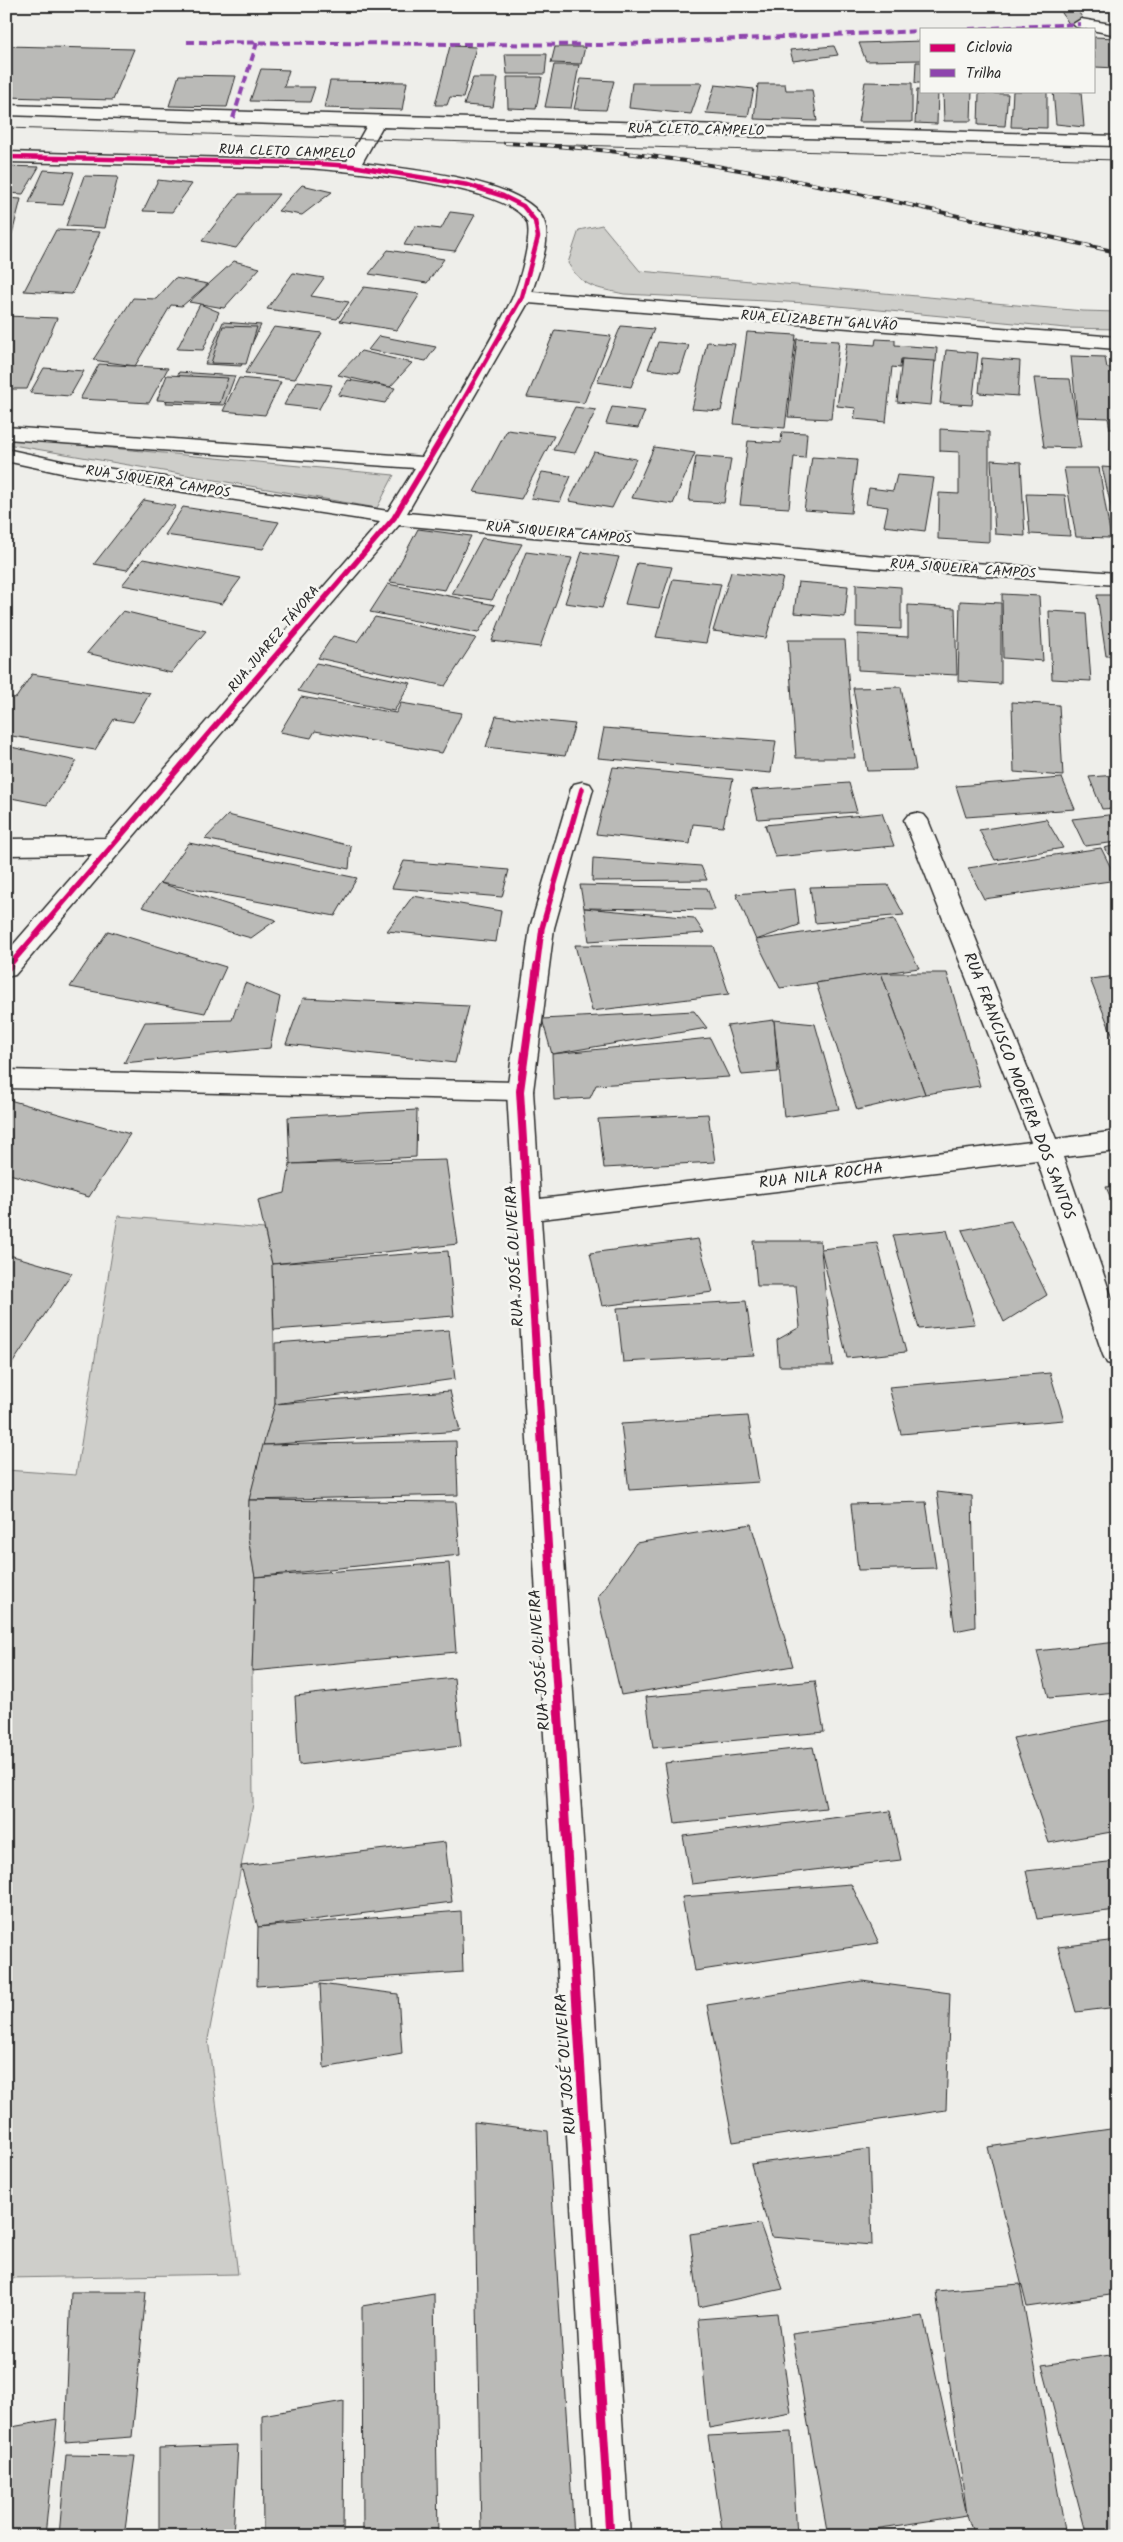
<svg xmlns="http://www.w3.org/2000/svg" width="1123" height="2542" viewBox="0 0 1123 2542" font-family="Kalam,sans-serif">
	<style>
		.green { fill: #cececa; stroke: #7c7c7a }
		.water { fill: #a6a6a3; stroke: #757573 }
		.building { fill: #babab7; stroke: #2b2b2b }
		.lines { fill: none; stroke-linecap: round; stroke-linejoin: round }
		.service-casing { stroke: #2b2b2b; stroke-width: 3 }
		.minor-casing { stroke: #2b2b2b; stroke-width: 3 }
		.service { fill: #f6f6f2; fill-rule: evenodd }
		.minor { fill: #f6f6f2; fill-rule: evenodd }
		.tram { stroke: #2b2b2b; stroke-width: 1 }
		.rail-casing { stroke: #2b2b2b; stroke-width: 4 }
		.rail { stroke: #f6f6f2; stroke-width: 2.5; stroke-dasharray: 7; stroke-linecap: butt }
		.quiet { stroke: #8e44ad; stroke-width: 4; stroke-dasharray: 8 4; stroke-linecap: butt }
		.cycleway-far3-casing { stroke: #f6f6f2; stroke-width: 6 }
		.cycleway-far2-casing { stroke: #f6f6f2; stroke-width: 8 }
		.cycleway-far1-casing { stroke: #f6f6f2; stroke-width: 11 }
		.cycleway-casing { stroke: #f6f6f2; stroke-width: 12 }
		.cycleway-far3 { stroke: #d6006c; stroke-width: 4.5 }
		.cycleway-far2 { stroke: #d6006c; stroke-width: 5.5 }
		.cycleway-far1 { stroke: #d6006c; stroke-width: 8 }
		.cycleway { stroke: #d6006c; stroke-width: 9 }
		.labels { text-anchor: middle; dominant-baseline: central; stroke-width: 5; stroke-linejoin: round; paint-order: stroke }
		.far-street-label { font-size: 14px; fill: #2b2b2b; stroke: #f6f6f2 }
		.street-label { font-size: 16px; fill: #2b2b2b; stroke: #f6f6f2 }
	</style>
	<rect width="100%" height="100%" fill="#eeeeea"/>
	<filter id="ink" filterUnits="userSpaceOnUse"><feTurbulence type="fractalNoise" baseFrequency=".02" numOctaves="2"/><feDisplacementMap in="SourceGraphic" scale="10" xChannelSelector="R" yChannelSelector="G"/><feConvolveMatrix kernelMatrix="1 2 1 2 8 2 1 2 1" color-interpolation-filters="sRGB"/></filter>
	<g filter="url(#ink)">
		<g class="green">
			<path d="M 602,225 L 640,271 L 1083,311 L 1117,312 L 1117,329 L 1066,328 L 807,303 L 624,294 C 598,288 582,288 568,263 L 579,230 Z"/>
			<polygon points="16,439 394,475 377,508 7,444"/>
			<polygon points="118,1216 264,1229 272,1264 275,1404 249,1500 248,1538 255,1577 252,1671 253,1804 208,2039 238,2274 6,2278 6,1470 76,1475"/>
		</g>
		<polygon class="water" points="708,6 1016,6 721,11"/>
		<g class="building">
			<polygon points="1075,7 1086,23 1069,24 1059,8"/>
			<polygon points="1094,37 1117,38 1117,68 1095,67"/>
			<polygon points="922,41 922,60 866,61 859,43"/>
			<polygon points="6,46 134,49 113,100 6,97"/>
			<polygon points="450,46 476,47 463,98 450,97 447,105 435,105"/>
			<polygon points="834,46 838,55 793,61 790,50"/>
			<polygon points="555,47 585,47 581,64 551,63"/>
			<polygon points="505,54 547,54 545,74 507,74"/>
			<polygon points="916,62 922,62 922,83 915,83"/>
			<polygon points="554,65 579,65 571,108 545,107"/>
			<polygon points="261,69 289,70 284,87 315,87 310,102 250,101"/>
			<polygon points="179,75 236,76 227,107 169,106"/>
			<polygon points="507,77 542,77 536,109 508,108"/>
			<polygon points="473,78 498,78 493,107 464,105"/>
			<polygon points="581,79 614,81 606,110 574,109"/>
			<polygon points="330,81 407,82 402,110 324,108"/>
			<polygon points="865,82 912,83 912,122 858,122"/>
			<polygon points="632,83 702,83 691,114 629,108"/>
			<polygon points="758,84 785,84 786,90 812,90 817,121 754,119"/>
			<polygon points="715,85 754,89 748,116 706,113"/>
			<polygon points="917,90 938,91 937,124 915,123"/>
			<polygon points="943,91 972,91 971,121 944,121"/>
			<polygon points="1013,91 1047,91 1047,128 1011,127"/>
			<polygon points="1053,91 1081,92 1084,127 1056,124"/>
			<polygon points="979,93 1008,94 1005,126 978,125"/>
			<polygon points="6,166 39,167 23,194 6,193"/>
			<polygon points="44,170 74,172 63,205 29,203"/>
			<polygon points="84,176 118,177 105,228 66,226"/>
			<polygon points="158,180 192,184 172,212 143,211"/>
			<polygon points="302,185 332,192 302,215 278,211"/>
			<polygon points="239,194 279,194 236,248 202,241"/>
			<polygon points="6,198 21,199 12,234 6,233"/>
			<polygon points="450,212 475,215 455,251 404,245 415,226 441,229"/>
			<polygon points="56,230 100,232 72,294 24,291"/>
			<polygon points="388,250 444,259 427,283 369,274"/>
			<polygon points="234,261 260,268 224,308 189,302"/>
			<polygon points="293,273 324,278 311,296 349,302 337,319 267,309"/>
			<polygon points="175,278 208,284 182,306 171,305 135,366 93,360 133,298 156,299"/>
			<polygon points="364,287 420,294 397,330 340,321"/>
			<polygon points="200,304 219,312 203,350 177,349"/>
			<polygon points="6,316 57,318 27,389 6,389"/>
			<polygon points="223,322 261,325 241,366 205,364"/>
			<polygon points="223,326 257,327 246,364 211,363"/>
			<polygon points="621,326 654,329 631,387 597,382"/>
			<polygon points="274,327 322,333 295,379 245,373"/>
			<polygon points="555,330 611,336 584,403 527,397"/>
			<polygon points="747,332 796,335 785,428 734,424"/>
			<polygon points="379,336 436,347 426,361 368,350"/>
			<polygon points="797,339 839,341 831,419 788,417"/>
			<polygon points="876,339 895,340 895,345 937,348 936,362 901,359 900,368 892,367 886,422 854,419 856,408 837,406 847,343 875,345"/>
			<polygon points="658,342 689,345 680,373 648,369"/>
			<polygon points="707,342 735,344 721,411 692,409"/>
			<polygon points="946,350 978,353 972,405 940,403"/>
			<polygon points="361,351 412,363 390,387 338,375"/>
			<polygon points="1071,356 1105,357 1107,368 1117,368 1117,429 1110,429 1108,418 1077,417"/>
			<polygon points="982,358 1020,361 1018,396 979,393"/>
			<polygon points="902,359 935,361 931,405 897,402"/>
			<polygon points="99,364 135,366 168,368 149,403 80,399"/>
			<polygon points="44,368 84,371 70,396 30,393"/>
			<polygon points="179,372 235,376 224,405 166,403"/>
			<polygon points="167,375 228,378 220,403 157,400"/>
			<polygon points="239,378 281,382 265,415 223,411"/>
			<polygon points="1034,378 1070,379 1081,448 1044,447"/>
			<polygon points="348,380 395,388 385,403 338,395"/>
			<polygon points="297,381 332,385 319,409 284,405"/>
			<polygon points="575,407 596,410 575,453 553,450"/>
			<polygon points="612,407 645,411 638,428 606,424"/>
			<polygon points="940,429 989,432 989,542 938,539 939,493 959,494 959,452 940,451"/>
			<polygon points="507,430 554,436 521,499 474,492"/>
			<polygon points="782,432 807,433 805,458 794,457 789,508 740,505 748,441 781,443"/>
			<polygon points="654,447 695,453 673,504 632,498"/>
			<polygon points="594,452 636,459 612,508 569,501"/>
			<polygon points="696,456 731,459 724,503 689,501"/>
			<polygon points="812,457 857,460 851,513 804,510"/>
			<polygon points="991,460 1021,462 1025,536 995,534"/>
			<polygon points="1102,467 1117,468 1117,524 1115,524"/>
			<polygon points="1064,468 1099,468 1111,538 1076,537"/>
			<polygon points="542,472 571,476 560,502 531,498"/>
			<polygon points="897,475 934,478 925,531 884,526 888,507 866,504 869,488 893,491"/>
			<polygon points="1026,494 1065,495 1070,536 1030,534"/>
			<polygon points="144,500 176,506 127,570 94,564"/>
			<polygon points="183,507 279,522 263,549 165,535"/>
			<polygon points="418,529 471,536 445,590 390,582"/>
			<polygon points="482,538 522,544 492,600 452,594"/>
			<polygon points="526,552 572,558 540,647 492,641"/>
			<polygon points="582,552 619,557 602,608 565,603"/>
			<polygon points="143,559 241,578 222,604 122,585"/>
			<polygon points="637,563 672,567 659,608 625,604"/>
			<polygon points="731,572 783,578 766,638 713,631"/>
			<polygon points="673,579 721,584 706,643 656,637"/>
			<polygon points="798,582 848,586 845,617 794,613"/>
			<polygon points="388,584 495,605 478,633 370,612"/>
			<polygon points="856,584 901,587 901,629 856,627"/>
			<polygon points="1002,594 1039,596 1043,661 1003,658"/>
			<polygon points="1097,595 1117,595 1117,656 1106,656"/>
			<polygon points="960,601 1001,603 1001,684 958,681"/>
			<polygon points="908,605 955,608 957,675 858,670 858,634 908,637"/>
			<polygon points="123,611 206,631 171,673 87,653"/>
			<polygon points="1049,611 1086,613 1091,681 1052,679"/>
			<polygon points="375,617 476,638 445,686 318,658 333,636 357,642"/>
			<polygon points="788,640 845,640 855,758 796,758"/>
			<polygon points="316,663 411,683 394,711 298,691"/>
			<polygon points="32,674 150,693 133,722 114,719 95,750 6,735 6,696 16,698"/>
			<polygon points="901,687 916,770 867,771 853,688"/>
			<polygon points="301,697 396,713 401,703 462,713 442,753 315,731 311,738 280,732"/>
			<polygon points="1012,702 1059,705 1063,776 1014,772"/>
			<polygon points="496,716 575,724 565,756 486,747"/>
			<polygon points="604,728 776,741 771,773 598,758"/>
			<polygon points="6,746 77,761 47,805 6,797"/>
			<polygon points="613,767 733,779 723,827 693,824 690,844 596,834"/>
			<polygon points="1117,775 1117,808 1102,809 1089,777"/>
			<polygon points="1062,778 1075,809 966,817 956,786"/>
			<polygon points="849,783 857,812 758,819 751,790"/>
			<polygon points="882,813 894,846 775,857 765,825"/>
			<polygon points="1117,814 1117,842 1085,846 1072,819"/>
			<polygon points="228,815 351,846 349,869 205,839"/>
			<polygon points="1046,819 1063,848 995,860 979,830"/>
			<polygon points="189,843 357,878 335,916 160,883"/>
			<polygon points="1117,845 1117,867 1104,848"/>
			<polygon points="1101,848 1117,880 984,899 968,868"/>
			<polygon points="593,858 701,866 707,880 592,881"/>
			<polygon points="404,861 509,870 502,897 392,888"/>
			<polygon points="160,883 276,920 251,938 142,907"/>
			<polygon points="580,885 707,888 715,910 584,908"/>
			<polygon points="888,885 904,915 815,923 810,887"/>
			<polygon points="795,889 799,925 756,940 736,894"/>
			<polygon points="413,896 501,911 496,942 387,931"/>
			<polygon points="584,908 694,918 704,933 589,941"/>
			<polygon points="894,919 919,968 780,988 756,940"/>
			<polygon points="108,931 226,967 205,1013 70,987"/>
			<polygon points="575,945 713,946 729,994 592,1011"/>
			<polygon points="881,973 947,973 980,1086 925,1094"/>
			<polygon points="881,973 925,1094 857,1110 816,983"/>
			<polygon points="1117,976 1117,1047 1090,979"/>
			<polygon points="245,983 280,997 270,1048 124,1063 145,1022 232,1020"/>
			<polygon points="303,998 469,1006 455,1063 286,1044"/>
			<polygon points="694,1011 707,1028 552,1054 542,1019"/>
			<polygon points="774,1020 778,1072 742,1075 727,1026"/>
			<polygon points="774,1020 815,1024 839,1109 784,1117"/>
			<polygon points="710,1038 729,1077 596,1085 590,1098 554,1100 552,1054"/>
			<polygon points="6,1099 130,1134 89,1197 6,1173"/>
			<polygon points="417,1110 416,1157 290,1164 288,1117"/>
			<polygon points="708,1114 715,1162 604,1168 598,1119"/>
			<polygon points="446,1160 458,1244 272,1264 258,1200 285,1193 290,1164"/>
			<polygon points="1117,1186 1117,1212 1106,1187"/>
			<polygon points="1011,1221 1047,1295 1004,1322 962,1230"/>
			<polygon points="947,1230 975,1324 919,1329 893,1235"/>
			<polygon points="698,1239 713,1292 602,1306 590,1253"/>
			<polygon points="753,1241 820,1241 833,1366 779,1366 777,1340 800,1327 796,1286 757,1286"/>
			<polygon points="877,1243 906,1352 847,1358 821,1249"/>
			<polygon points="448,1251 454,1316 274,1330 272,1264"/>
			<polygon points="6,1254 72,1273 12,1364 6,1362"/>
			<polygon points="746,1301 754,1355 623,1362 617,1308"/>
			<polygon points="449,1330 455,1379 275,1404 275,1343"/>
			<polygon points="1050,1373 1064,1420 901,1434 889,1387"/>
			<polygon points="450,1391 460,1431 263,1445 275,1404"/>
			<polygon points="748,1416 759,1482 629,1490 621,1424"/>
			<polygon points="456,1441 458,1495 249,1500 263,1445"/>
			<polygon points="937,1492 972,1496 975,1627 955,1631"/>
			<polygon points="249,1500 456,1502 460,1555 255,1577 248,1538"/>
			<polygon points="926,1502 936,1568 858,1570 851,1504"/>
			<polygon points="751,1524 793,1666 621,1695 598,1597 636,1543"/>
			<polygon points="449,1563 456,1652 252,1671 255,1577"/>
			<polygon points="1117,1642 1117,1692 1049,1698 1037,1651"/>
			<polygon points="454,1678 461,1746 299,1765 295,1696"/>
			<polygon points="815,1681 824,1732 653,1748 646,1697"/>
			<polygon points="1117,1719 1117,1831 1049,1843 1013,1738"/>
			<polygon points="813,1747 826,1808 675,1824 665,1763"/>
			<polygon points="890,1811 901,1860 692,1884 683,1836"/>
			<polygon points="445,1842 452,1902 258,1927 241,1866"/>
			<polygon points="1117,1861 1117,1910 1037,1919 1026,1871"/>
			<polygon points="851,1884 879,1943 695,1971 682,1897"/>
			<polygon points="461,1911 463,1972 257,1986 258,1927"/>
			<polygon points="1117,1940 1117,2007 1076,2012 1058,1947"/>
			<polygon points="862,1981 950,1993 946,2110 733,2142 707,2005"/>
			<polygon points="320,1984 398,1994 402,2054 324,2068"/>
			<polygon points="474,2122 548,2131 574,2536 481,2536"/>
			<polygon points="1117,2128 1117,2234 1111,2235 1117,2258 1117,2294 1027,2307 988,2147"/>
			<polygon points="869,2149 872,2245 771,2237 751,2164"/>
			<polygon points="760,2224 783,2289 699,2307 690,2234"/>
			<polygon points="1020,2284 1066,2536 974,2536 967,2515 936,2291"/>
			<polygon points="71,2292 146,2292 132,2437 65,2442"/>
			<polygon points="434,2294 438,2536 363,2536 362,2306"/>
			<polygon points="777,2313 791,2413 709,2428 698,2319"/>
			<polygon points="923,2316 967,2515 828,2536 792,2334"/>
			<polygon points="1117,2354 1117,2531 1087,2536 1042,2365"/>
			<polygon points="344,2401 343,2536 263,2536 262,2415"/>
			<polygon points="57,2419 45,2536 6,2536 6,2428"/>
			<polygon points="791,2432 797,2536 723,2536 708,2436"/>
			<polygon points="238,2445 233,2536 159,2536 159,2448"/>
			<polygon points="66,2455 135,2456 124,2536 59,2536"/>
		</g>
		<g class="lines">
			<defs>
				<polygon id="service" points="6,1070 520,1082 529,1084 533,1091 529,1098 520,1100 6,1088"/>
				<g id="minor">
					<polygon points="1081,19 1117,25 1117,35 1076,27 1073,24"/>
					<path d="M 6,105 L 1117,136 L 1117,146 L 382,127 L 362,163 C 403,169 527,179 544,221 C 552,242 538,272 532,292 L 1117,337 L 1117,349 L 528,303 L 407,513 L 875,556 L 1117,573 L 1117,585 L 875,568 L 399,525 L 15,975 L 6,977 L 6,953 L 92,854 L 6,855 L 6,839 L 105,838 L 380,522 L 66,474 L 6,461 L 6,449 L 66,462 L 388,511 L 415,468 L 6,439 L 6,427 L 422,457 C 452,404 485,353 512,299 C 519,284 533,236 527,222 C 510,185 347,171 307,168 L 6,162 L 6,152 L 347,161 L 366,127 L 6,115 Z"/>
					<polygon points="582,782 590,784 593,789 554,928 533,1091 540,1199 1031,1142 904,820 908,815 916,813 924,815 928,820 1056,1139 1117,1131 1117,1151 1063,1157 1117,1313 1117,1366 1107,1363 1103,1355 1037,1160 541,1219 630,2536 590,2536 507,1091 530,928 571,789 574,784"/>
				</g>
			</defs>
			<use href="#service" class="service-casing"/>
			<use href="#minor" class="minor-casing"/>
			<use href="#service" class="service"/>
			<use href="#minor" class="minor"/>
			<g class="tram">
				<polyline points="6,128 505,143"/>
				<polyline points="537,144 1117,160"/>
			</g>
			<defs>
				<path id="rail" d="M 505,143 C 712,151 915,208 1117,252"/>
			</defs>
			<use href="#rail" class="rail-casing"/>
			<use href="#rail" class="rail"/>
			<g class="quiet">
				<polyline points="969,29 1081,24"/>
				<polyline points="187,42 602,45 922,31"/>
				<polyline points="233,118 257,43"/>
			</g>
			<defs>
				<polyline id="cycleway-far3" points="6,157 307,163 352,166 468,185 503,196 523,206 535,221 538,237 522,297 449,425"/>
				<g id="cycleway-far2">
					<polyline points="8,967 394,518 450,424"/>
					<polyline points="537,967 542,928 582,789"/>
				</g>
				<g id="cycleway-far1">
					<polyline points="537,966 520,1091 555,1659"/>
					<polyline points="6,969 9,966"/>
				</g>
				<polyline id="cycleway" points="555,1658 610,2536"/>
			</defs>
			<use href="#cycleway-far3" class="cycleway-far3-casing"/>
			<use href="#cycleway-far2" class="cycleway-far2-casing"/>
			<use href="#cycleway-far1" class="cycleway-far1-casing"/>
			<use href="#cycleway" class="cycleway-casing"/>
			<use href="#cycleway-far3" class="cycleway-far3"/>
			<use href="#cycleway-far2" class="cycleway-far2"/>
			<use href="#cycleway-far1" class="cycleway-far1"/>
			<use href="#cycleway" class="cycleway"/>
		</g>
	</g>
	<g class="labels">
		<g class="far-street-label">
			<text transform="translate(696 130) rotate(1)">RUA CLETO CAMPELO</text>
			<text transform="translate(287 152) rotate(2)">RUA CLETO CAMPELO</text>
			<text transform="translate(819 321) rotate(4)">RUA ELIZABETH GALVÃO</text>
			<text transform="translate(158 482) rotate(9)">RUA SIQUEIRA CAMPOS</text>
			<text transform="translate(559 533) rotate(5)">RUA SIQUEIRA CAMPOS</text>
			<text transform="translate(963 569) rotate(4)">RUA SIQUEIRA CAMPOS</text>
			<text transform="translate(274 639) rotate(-50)">RUA JUAREZ TÁVORA</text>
		</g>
		<g class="street-label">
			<text transform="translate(1019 1086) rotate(69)">RUA FRANCISCO MOREIRA DOS SANTOS</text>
			<text transform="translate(821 1176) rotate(-7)">RUA NILA ROCHA</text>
			<text transform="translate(515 1256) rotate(-93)">RUA JOSÉ OLIVEIRA</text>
			<text transform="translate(540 1660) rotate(-94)">RUA JOSÉ OLIVEIRA</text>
			<text transform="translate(566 2064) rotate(-94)">RUA JOSÉ OLIVEIRA</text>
		</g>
	</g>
	<rect width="1123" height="2542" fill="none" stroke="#f6f6f2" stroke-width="25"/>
	<rect x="12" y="12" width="1098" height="2517" fill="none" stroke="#2b2b2b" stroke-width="2" filter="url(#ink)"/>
	<rect x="920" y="28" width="175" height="65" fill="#f6f6f2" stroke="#a5a5a2"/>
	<rect x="930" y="44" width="25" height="8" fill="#d6006c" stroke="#a5a5a2"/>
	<text x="966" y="52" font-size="15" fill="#2b2b2b">Ciclovia</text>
	<rect x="930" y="69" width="25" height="8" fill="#8e44ad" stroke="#a5a5a2"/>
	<text x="966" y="78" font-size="15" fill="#2b2b2b">Trilha</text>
</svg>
